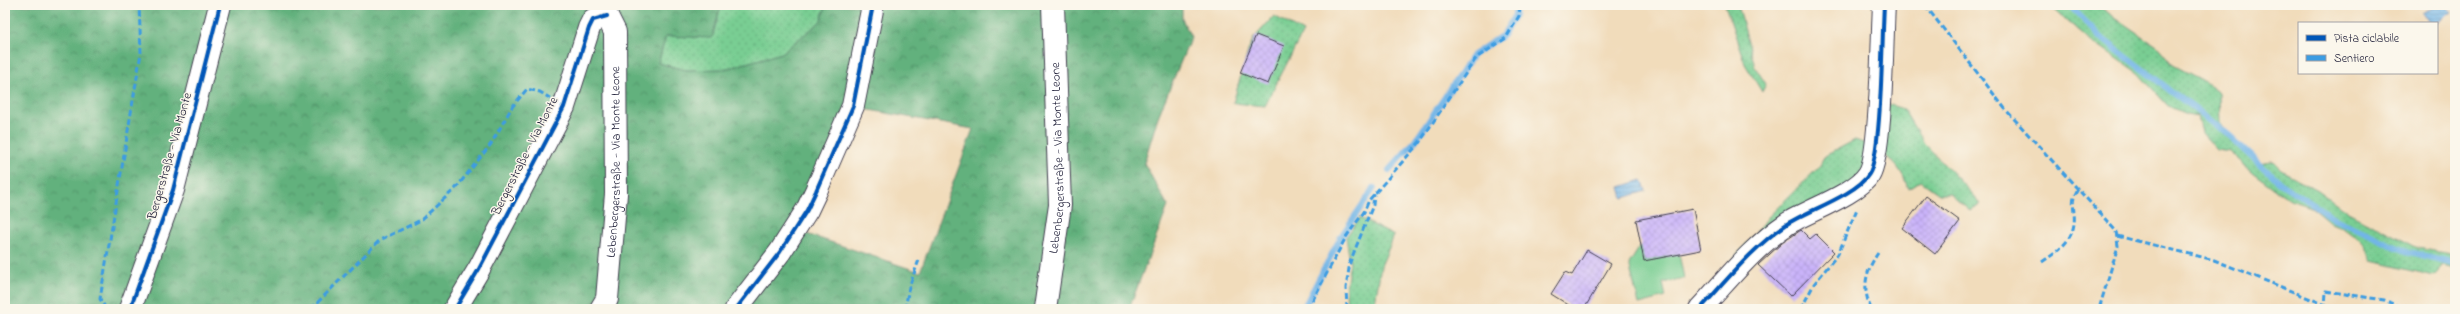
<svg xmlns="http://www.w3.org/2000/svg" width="2460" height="314" viewBox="0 0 2460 314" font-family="'Indie Flower',sans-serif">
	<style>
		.grass { fill: url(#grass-dots); stroke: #4e7867 }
		.forest { fill: url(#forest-crowns); stroke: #426a5c; fill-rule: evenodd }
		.garden { fill: #79ce93; stroke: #4e7867 }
		.water { fill: url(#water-rules); stroke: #4a6c91 }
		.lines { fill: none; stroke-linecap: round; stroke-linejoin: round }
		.stream { stroke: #72b5e7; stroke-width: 6 }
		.building { fill: url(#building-cross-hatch) }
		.minor-casing { stroke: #413e4e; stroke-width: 24 }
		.minor { stroke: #fff; stroke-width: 22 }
		.quiet { stroke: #3c9ce2; stroke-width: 3; stroke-dasharray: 6 3; stroke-linecap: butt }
		.cycleway-casing { stroke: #fbf7ec; stroke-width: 6 }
		.cycleway { stroke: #0057b8; stroke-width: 4 }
		.labels { text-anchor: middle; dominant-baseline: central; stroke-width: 3; stroke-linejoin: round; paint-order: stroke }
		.street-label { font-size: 13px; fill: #22223b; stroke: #fbf7ec }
	</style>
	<defs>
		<pattern id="grass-dots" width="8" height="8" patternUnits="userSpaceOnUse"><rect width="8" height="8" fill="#79ce93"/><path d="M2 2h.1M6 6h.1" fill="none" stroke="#68b180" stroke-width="1.8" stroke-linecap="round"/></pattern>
		<pattern id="forest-crowns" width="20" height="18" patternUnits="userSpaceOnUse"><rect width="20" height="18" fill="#62b17d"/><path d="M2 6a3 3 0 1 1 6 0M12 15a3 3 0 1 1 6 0" fill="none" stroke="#509068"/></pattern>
		<pattern id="water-rules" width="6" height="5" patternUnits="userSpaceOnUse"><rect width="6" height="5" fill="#72b5e7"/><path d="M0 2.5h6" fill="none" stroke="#5d93bc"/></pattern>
		<pattern id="building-cross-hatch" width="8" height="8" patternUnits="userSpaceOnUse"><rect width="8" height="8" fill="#cab4fa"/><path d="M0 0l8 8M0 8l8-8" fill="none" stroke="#ad9ad7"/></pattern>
	</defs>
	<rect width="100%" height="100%" fill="#fbf7ec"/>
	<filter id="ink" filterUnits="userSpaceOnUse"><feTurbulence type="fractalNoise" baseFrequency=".025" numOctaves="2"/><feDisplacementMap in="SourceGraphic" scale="8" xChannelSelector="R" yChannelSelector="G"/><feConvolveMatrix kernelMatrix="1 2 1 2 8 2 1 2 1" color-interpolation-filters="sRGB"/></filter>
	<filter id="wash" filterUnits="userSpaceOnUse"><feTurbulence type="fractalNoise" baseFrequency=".012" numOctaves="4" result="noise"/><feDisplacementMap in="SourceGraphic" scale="16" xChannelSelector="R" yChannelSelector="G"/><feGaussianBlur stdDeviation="0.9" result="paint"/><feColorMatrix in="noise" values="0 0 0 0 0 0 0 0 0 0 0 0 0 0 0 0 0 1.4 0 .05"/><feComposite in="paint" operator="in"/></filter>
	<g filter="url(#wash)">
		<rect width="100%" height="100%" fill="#f1dcbb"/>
		<g class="grass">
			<polygon points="721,5 826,5 821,21 782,53 725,69 686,70 658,63 666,36 712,37"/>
			<polygon points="1725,5 1738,5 1755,67 1766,84 1762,92 1745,64"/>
			<polygon points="2049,5 2097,5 2159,48 2173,65 2202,80 2219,92 2220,123 2230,136 2258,163 2272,161 2281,170 2318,190 2348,212 2418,248 2455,255 2455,268 2444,265 2434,276 2372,261 2363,243 2343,228 2331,223 2313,208 2290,200 2252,172 2230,152 2217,150 2202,133 2198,116 2186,114 2168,106 2138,73 2081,33"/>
			<polygon points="1274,16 1303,32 1265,106 1233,103 1249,48 1254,38"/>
			<path d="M 1878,101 L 1903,109 L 1924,143 L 1981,203 L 1970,211 L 1950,194 L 1939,194 L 1921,181 L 1908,189 C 1902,168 1893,161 1875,148 L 1869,174 L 1732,261 L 1770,215 L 1819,167 L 1825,156 L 1855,140 L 1875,147 Z"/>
			<polygon points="1360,218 1394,236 1381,266 1374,309 1347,309 1346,288 1350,262 1346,237"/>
		</g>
		<path class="forest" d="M 5,5 L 721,5 L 712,38 L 666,36 L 658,63 L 686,70 L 725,69 L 782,53 L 821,21 L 826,5 L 1182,5 L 1182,19 L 1191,37 L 1158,117 L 1144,163 L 1168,206 L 1129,309 L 5,309 ZM 853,107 L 973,129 L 920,272 L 795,230 Z"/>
		<polygon class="garden" points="1641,245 1644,261 1679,254 1684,278 1663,283 1666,297 1639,304 1629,264"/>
		<g class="water">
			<polygon points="2436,5 2447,5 2452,12 2436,23 2430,23 2423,13"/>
			<polygon points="1642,180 1646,191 1623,198 1620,187"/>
		</g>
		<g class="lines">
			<g class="stream">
				<polyline points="2069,5 2104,40 2230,136 2280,183 2337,220 2405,251 2455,263"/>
				<polyline points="1389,170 1416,140 1473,55 1503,35 1515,15 1516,5"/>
				<polyline points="1303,309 1342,235 1374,188"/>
			</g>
		</g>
		<g id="blocks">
			<g class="building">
				<polygon points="1256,35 1284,46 1268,84 1240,73"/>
				<polygon points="1926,196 1960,221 1935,254 1902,228"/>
				<polygon points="1693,209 1701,250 1644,261 1636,220"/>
				<polygon points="1801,230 1810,239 1816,234 1834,252 1791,296 1758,265 1782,243"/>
				<polygon points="1587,250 1611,264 1584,309 1575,309 1551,294 1565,272 1572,275"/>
			</g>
		</g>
	</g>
	<g filter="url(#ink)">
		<use href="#blocks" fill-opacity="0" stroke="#413e4e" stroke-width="1"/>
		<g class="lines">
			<defs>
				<g id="minor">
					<polyline points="130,309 173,190 220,5"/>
					<polyline points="455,309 479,269 564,107 589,28 593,20 607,16"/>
					<path id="s1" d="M 601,309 L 607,299 L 616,194 L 615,32 L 607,16"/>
					<polyline points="736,309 780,252 807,210 816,191 853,106 873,5"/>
					<path id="s2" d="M 1045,309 L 1060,205 L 1053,5"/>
					<path d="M 1700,309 C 1727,280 1753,247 1787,224 C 1807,211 1857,194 1869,174 C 1882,154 1882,35 1884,5"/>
				</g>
			</defs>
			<use href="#minor" class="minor-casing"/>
			<use href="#minor" class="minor"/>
			<g class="quiet">
				<polyline points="1925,5 2006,110 2116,231 2118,246 2099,309"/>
				<polyline points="2117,236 2214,260 2326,305"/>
				<path d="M 2042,262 C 2060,250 2077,238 2074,213 C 2073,202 2072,199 2078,189"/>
				<polyline points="106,309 100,299 141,53 139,5"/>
				<polyline points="311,309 380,240 421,220 456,188 491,144 512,107 527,89 540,92 564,107"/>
				<polyline points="905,309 909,287 919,260"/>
				<polyline points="1308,309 1346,237 1364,212 1369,200 1419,143 1476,58 1506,38 1519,16 1520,5"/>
				<polyline points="1347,309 1346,288 1350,262 1373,205 1374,194"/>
				<polyline points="1801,309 1814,284 1838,254 1857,209"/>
				<path d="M 1871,309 C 1862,288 1865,272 1878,253"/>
				<polyline points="2325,309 2326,291 2384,300 2407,309"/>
			</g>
			<defs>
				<g id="cycleway">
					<polyline points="130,309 173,190 220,5"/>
					<polyline points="455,309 479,269 564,107 589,28 593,20 607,16"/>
					<polyline points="736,309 780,252 807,210 816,191 853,106 873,5"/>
					<path d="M 1700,309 C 1727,280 1753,247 1787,224 C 1807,211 1857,194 1869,174 C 1882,154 1882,35 1884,5"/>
				</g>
			</defs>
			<use href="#cycleway" class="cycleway-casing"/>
			<use href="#cycleway" class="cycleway"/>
		</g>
	</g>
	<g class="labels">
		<g class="street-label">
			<text transform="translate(170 156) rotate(-74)">Bergerstraße - Via Monte</text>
			<text transform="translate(525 156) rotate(-63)">Bergerstraße - Via Monte</text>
			<text stroke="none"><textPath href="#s2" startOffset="152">Lebenbergerstraße - Via Monte Leone</textPath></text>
			<text stroke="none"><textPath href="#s1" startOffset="149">Lebenbergerstraße - Via Monte Leone</textPath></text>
		</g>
	</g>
	<rect width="2460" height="314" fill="none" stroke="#fbf7ec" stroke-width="20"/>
	<rect x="2298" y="22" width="140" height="52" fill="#fbf7ec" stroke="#a4a2a5"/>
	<rect x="2306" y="35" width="20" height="6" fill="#0057b8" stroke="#a4a2a5"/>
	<text x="2334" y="42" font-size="12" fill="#22223b">Pista ciclabile</text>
	<rect x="2306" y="55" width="20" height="6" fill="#3c9ce2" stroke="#a4a2a5"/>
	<text x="2334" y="62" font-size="12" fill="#22223b">Sentiero</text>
</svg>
